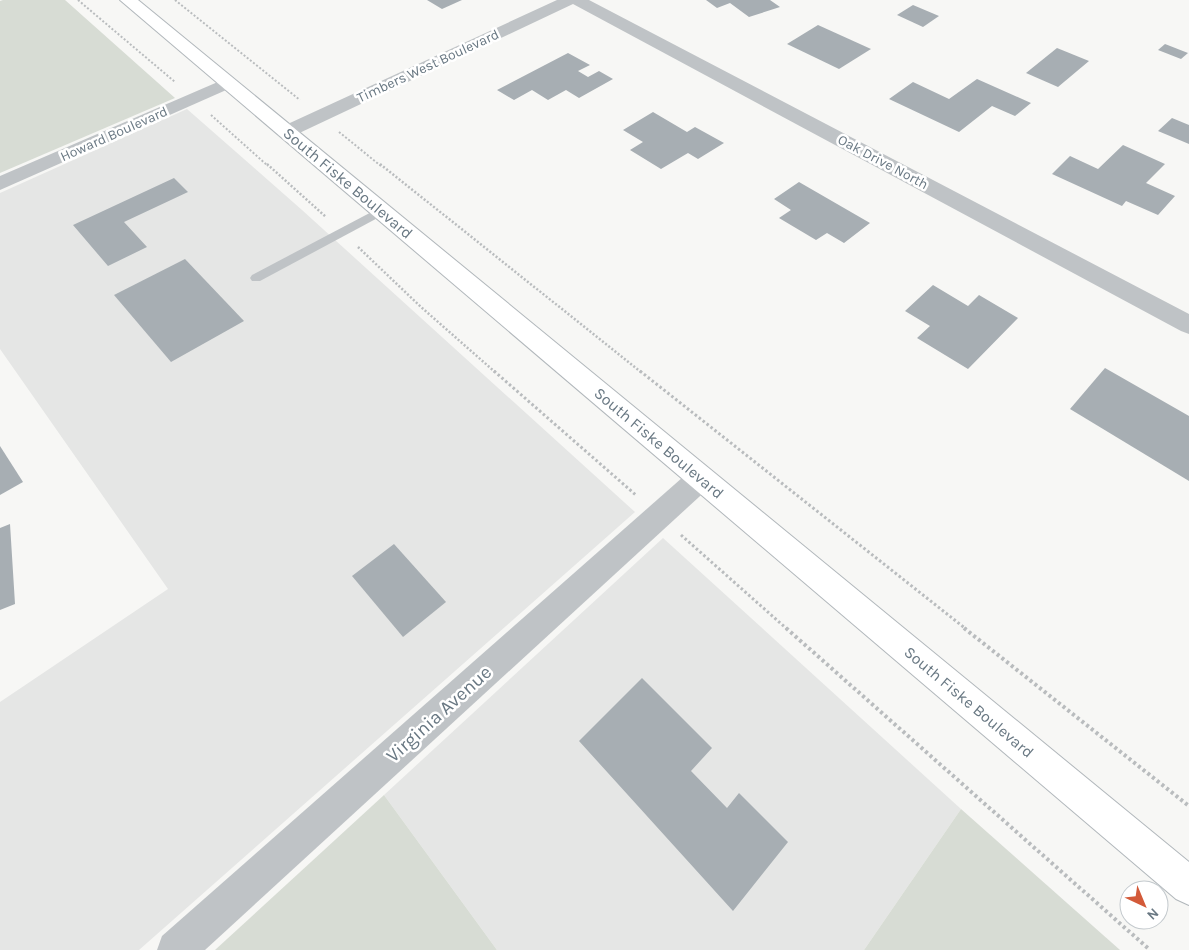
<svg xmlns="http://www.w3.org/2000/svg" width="1189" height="950" viewBox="0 0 1189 950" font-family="Karla,sans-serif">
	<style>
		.built { fill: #e5e6e5 }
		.green { fill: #d7dcd4 }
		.building { fill: #a7aeb3 }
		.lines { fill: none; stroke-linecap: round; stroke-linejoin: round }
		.secondary-casing { stroke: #b1b7bb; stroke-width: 2 }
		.path-far3 { stroke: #b9bcbe; stroke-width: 2; stroke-dasharray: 2 2; stroke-linecap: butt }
		.path-far2 { stroke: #b9bcbe; stroke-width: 2.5; stroke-dasharray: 2 2; stroke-linecap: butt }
		.path-far1 { stroke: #b9bcbe; stroke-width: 3; stroke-dasharray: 2.5 2.5; stroke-linecap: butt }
		.path { stroke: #b9bcbe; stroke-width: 4; stroke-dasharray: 3 3; stroke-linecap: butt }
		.lane { fill: #bfc3c6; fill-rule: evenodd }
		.street { fill: #bfc3c6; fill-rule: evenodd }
		.secondary { fill: #fff; fill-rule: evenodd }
		.labels { text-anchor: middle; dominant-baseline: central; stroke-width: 5; stroke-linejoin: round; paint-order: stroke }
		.far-street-label { font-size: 14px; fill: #697883; stroke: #fff }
		.street-label { font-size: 16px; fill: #697883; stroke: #fff }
		.near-street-label { font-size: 19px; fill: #697883; stroke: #fff }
	</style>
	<rect width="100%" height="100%" fill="#f7f7f5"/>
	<g class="built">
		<polygon points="187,109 302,210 635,512 139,950 0,950 0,702 168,589 0,349 0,193"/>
		<polygon points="663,538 961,809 864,950 497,950 384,795"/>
	</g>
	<g class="green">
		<polygon points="3,0 65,0 175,98 0,173 0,1"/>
		<polygon points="384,795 497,950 215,950"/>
		<polygon points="961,809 1120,950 864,950"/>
	</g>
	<g class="building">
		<polygon points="427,0 462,0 442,9"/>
		<polygon points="706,0 770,0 780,7 749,17 730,3 717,8"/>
		<polygon points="913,5 939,16 923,27 897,15"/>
		<polygon points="818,25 871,49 839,69 787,44"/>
		<polygon points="1165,44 1188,53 1181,59 1158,50"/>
		<polygon points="1057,48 1089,61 1058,87 1026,73"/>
		<polygon points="568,53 590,65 578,71 588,77 599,71 613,79 579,98 566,90 548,100 532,90 514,100 497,90"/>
		<polygon points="977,79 1031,103 1015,116 992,106 959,132 889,99 913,82 949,99"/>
		<polygon points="653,112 687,132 695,127 724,143 698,159 688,153 661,169 630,150 643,142 623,130"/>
		<polygon points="1172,118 1189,125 1189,144 1158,131"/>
		<polygon points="1123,145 1165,164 1146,183 1175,196 1158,215 1126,201 1122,206 1052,174 1070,156 1098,169"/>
		<polygon points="174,178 188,192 124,222 147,247 108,266 73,225"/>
		<polygon points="799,182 870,223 844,243 827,233 816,240 779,218 791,210 774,199"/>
		<polygon points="185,259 244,321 171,362 114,295"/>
		<polygon points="933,285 968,306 979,295 1018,318 968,369 917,338 930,326 905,311"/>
		<polygon points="1105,368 1189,416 1189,481 1070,409"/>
		<polygon points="0,446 23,482 0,495"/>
		<polygon points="10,524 15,604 0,610 0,528"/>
		<polygon points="394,544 446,602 403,637 352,576"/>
		<polygon points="642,678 712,748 691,771 727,808 739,793 788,842 733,911 579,741"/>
	</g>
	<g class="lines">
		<defs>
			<polygon id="secondary" points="120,0 138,0 1189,862 1189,905 1176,899"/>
		</defs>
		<use href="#secondary" class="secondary-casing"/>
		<g class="path-far3">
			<polyline points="78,0 175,82"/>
			<polyline points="175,0 300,100"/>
			<polyline points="211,115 268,166"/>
			<polyline points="339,132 381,166"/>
		</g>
		<g class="path-far2">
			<polyline points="267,164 326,217"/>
			<polyline points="380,164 641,372"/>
			<polyline points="358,247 421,307 495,372"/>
		</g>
		<g class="path-far1">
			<polyline points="494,371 637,496"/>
			<polyline points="640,371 966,629"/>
			<polyline points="681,535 787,629"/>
		</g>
		<g class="path">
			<polyline points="786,628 1150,950"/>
			<polyline points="964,628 1189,806"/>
		</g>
		<polygon class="lane" points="381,207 385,208 387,211 385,214 260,281 252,281 250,278 252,275"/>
		<g class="street">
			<polygon points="557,0 589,0 1189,314 1189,334 1181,331 573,4 293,136 286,138 279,136 276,132 279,128"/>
			<polygon points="227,78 233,79 236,83 233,87 0,190 0,176"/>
			<polygon points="701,466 711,470 715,478 711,486 205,950 157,950 162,936 691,470"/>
		</g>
		<use href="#secondary" class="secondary"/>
	</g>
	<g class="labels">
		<g class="far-street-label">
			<text transform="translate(428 66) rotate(-25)">Timbers West Boulevard</text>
			<text transform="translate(114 134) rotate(-24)">Howard Boulevard</text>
			<text transform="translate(883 162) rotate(28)">Oak Drive North</text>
		</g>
		<g class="street-label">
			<text transform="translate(348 183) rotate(40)">South Fiske Boulevard</text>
			<text transform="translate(659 443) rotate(40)">South Fiske Boulevard</text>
			<text transform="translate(969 702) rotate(40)">South Fiske Boulevard</text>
		</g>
		<g class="near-street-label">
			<text transform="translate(439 714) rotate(-42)">Virginia Avenue</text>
		</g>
	</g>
	<g transform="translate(1144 905) rotate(136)"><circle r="24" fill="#ffffff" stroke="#c3c9cd"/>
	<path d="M0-4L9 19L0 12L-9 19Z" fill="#d35a39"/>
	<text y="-8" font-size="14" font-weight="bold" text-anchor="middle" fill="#697883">N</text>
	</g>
</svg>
